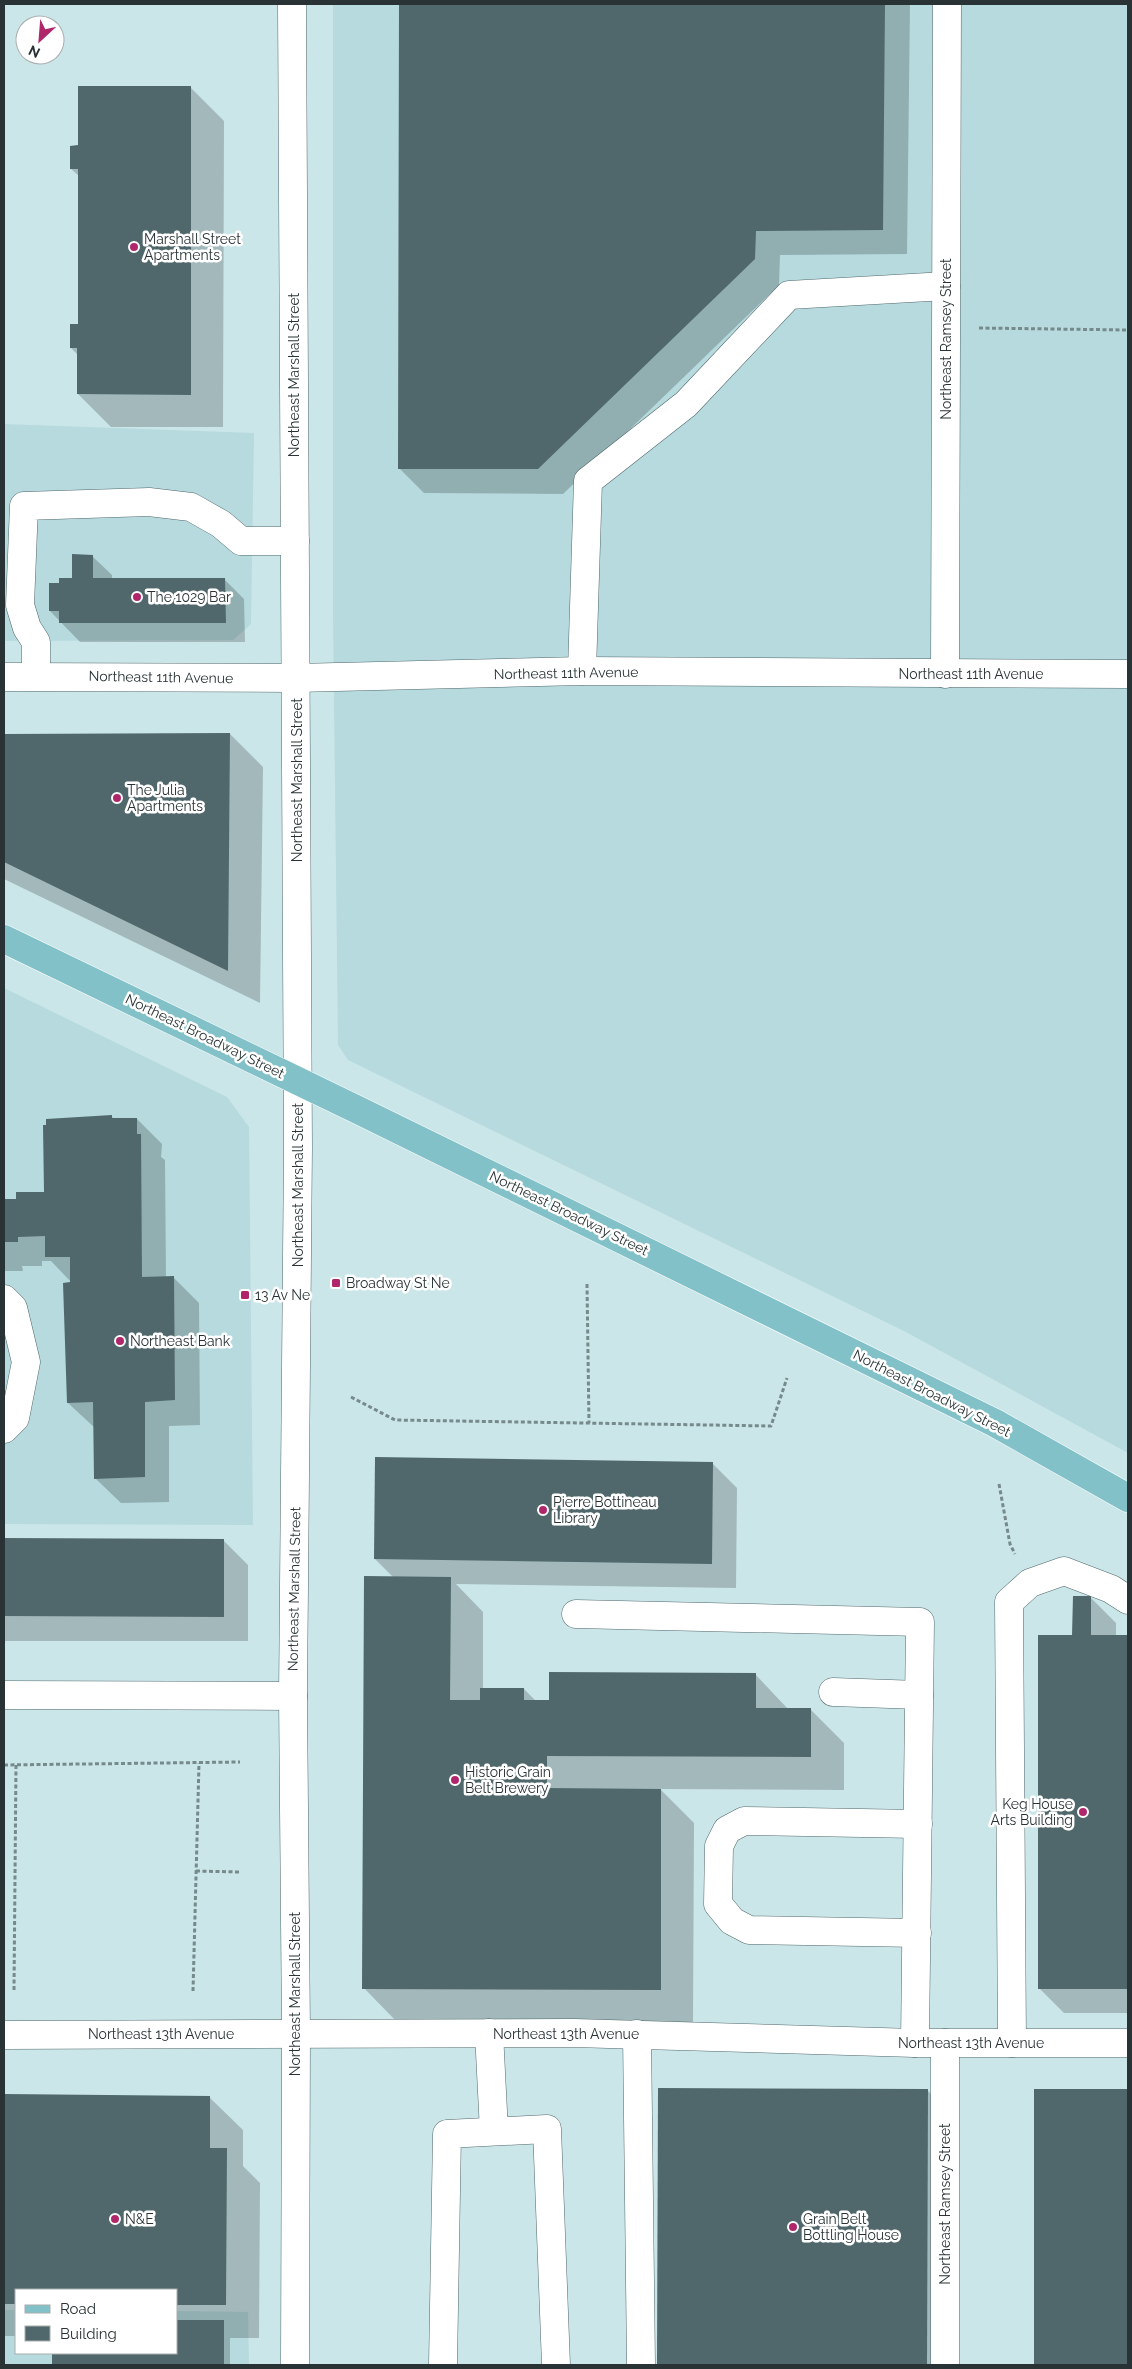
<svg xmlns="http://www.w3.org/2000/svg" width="1132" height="2369" viewBox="0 0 1132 2369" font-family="Raleway,sans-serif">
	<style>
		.built { fill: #b6dade }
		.shadow { fill: #0003 }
		.building { fill: #50686b }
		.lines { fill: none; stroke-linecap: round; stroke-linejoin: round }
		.minor-casing { stroke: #50686b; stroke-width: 29 }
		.major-casing { stroke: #fff; stroke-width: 29 }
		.path { stroke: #76898b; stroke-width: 3; stroke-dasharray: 4 2.5; stroke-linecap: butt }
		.minor { stroke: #fff; stroke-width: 28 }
		.major { stroke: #82c1c8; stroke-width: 28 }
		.poi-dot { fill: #af276a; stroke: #fff; stroke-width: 2 }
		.labels { text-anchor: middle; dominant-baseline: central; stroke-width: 5; stroke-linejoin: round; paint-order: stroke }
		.poi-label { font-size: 14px; fill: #293335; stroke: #fff; text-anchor: start }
		.street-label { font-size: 14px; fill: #293335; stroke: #fff }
	</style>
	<rect width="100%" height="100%" fill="#cbe6e9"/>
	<g class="built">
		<polygon points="333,4 1128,4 1128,1453 904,1331 348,1060 338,1045 333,614"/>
		<polygon points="4,424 254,433 251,624 233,640 4,641"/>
		<polygon points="4,988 227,1097 249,1127 253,1525 4,1524"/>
		<polygon points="4,2310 16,2310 16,2353 176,2353 176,2311 248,2312 249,2365 4,2365"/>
	</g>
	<g class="shadow">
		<polygon points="401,4 910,4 907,254 780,255 779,285 563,494 424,493 399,468"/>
		<polygon points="191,88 224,121 223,427 111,427 78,394 78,355 71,348 79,326 79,176 71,169 79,146"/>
		<polygon points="92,556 112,575 112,579 225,580 244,599 245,642 80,642 50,611 60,584 74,580"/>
		<polygon points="230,734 263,767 260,1003 4,879 4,735"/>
		<polygon points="112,1117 115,1120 137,1119 162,1144 161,1157 165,1160 166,1278 174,1278 199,1303 200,1425 169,1426 169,1502 121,1503 96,1479 95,1428 68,1403 72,1283 51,1261 42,1261 42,1266 22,1266 23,1271 4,1271 4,1200 18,1200 45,1193"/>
		<polygon points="712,1463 737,1488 736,1588 456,1584 483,1612 483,1689 524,1689 536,1701 551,1701 755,1674 788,1709 810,1709 844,1743 844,1790 660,1789 694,1823 693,2023 397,2022 364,1988 394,1578 375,1559"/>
		<polygon points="4,1539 223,1540 248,1565 248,1641 4,1641"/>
		<polygon points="1091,1598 1116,1623 1116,1637 1128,1637 1128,2013 1064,2013 1039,1988 1074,1636"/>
		<polygon points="659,2089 928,2091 953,2115 951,2365 658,2365"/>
		<rect x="1035" y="2091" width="93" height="274"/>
		<polygon points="4,2095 209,2097 243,2130 243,2166 260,2183 259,2338 230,2338 230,2365 54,2365 54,2353 176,2353 176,2290 16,2290 16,2336 4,2336"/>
	</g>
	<g class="building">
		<polygon points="399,4 885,4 883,230 756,231 755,259 538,469 398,469"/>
		<polygon points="78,86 191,86 191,395 77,394 77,348 70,348 70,324 78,324 78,169 70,169 70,146 78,145"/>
		<polygon points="72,554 93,555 93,578 225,578 226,623 59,623 59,611 49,611 49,583 59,583 59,578 72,578"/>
		<polygon points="230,733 228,971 4,862 4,734"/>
		<polygon points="112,1115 112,1118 137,1118 137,1134 141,1134 142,1277 174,1276 175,1400 145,1402 145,1477 94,1479 93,1402 67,1403 63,1283 70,1282 70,1257 45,1257 45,1236 18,1237 18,1242 4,1242 4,1199 16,1199 16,1192 44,1192 43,1125 46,1125 46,1119"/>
		<polygon points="375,1457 713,1462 712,1564 374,1559"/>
		<polygon points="4,1538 224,1539 224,1617 4,1616"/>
		<polygon points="364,1576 451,1577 450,1700 480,1700 480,1688 524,1688 524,1700 549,1700 549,1672 756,1673 756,1708 811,1708 811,1757 547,1756 547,1788 661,1789 661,1990 362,1989"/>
		<polygon points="1073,1596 1091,1596 1091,1635 1128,1635 1128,1989 1038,1989 1038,1635 1072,1635"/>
		<polygon points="658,2088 928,2089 927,2365 657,2365"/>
		<rect x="1034" y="2089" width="94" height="276"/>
		<polygon points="4,2094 210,2096 210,2148 227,2148 226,2305 176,2305 176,2290 16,2290 16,2304 4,2304"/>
		<polygon points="176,2320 224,2320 224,2365 52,2365 52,2353 176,2353"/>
	</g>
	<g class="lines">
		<defs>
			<g id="minor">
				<polyline points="292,4 298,1147 293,1696 296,2033 295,2365"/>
				<polyline points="582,671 588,481 686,404 789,295 946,286"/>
				<polyline points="945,674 947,4"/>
				<polyline points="36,675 36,642 27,628 20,605 24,506 149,502 191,507 221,524 241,541 295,541"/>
				<polyline points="4,677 296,678 582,671 1128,674"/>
				<polyline points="4,1299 13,1308 26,1362 15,1418 4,1429"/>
				<polyline points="576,1614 920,1622 915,2043"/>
				<polyline points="833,1692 919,1695"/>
				<polyline points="4,1695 293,1696"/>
				<polyline points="917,1933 749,1930 732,1921 718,1904 719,1846 727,1830 744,1821 918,1824"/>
				<polyline points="489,2033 494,2131"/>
				<polyline points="637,2034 641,2365"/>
				<polyline points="4,2035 574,2033 915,2043 1128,2043"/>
				<polyline points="945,2043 945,2365"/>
				<polyline points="1012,2043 1009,1602 1030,1583 1064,1571 1111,1589 1128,1600"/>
				<polyline points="443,2365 447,2134 547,2129 556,2365"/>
			</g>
			<polyline id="major" points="4,939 358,1110 995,1423 1128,1498"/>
		</defs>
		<use href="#minor" class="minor-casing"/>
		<use href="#major" class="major-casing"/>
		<g class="path">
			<polyline points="979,328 1128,330"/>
			<polyline points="587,1284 589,1423"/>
			<polyline points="351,1397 395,1420 771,1426 787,1378"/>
			<polyline points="999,1484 1010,1544 1015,1554"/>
			<polyline points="4,1765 240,1762"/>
			<polyline points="196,1871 240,1872"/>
			<polyline points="14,1990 16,1764"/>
			<polyline points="193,1991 199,1763"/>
		</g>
		<use href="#minor" class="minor"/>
		<use href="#major" class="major"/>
	</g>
	<g class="poi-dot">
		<circle cx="134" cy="247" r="5"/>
		<circle cx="137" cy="597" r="5"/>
		<circle cx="117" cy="798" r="5"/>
		<rect x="331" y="1278" width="10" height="10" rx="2.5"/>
		<rect x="240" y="1290" width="10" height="10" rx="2.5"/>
		<circle cx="120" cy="1341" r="5"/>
		<circle cx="543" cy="1510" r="5"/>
		<circle cx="455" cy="1780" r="5"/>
		<circle cx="1083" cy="1812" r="5"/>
		<circle cx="115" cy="2219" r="5"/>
		<circle cx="793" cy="2227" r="5"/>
	</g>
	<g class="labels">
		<g class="poi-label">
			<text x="144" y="239">Marshall Street<tspan x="144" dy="16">Apartments</tspan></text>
			<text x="147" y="597">The 1029 Bar</text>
			<text x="127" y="790">The Julia<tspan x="127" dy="16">Apartments</tspan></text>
			<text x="346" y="1283">Broadway St Ne</text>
			<text x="255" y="1295">13 Av Ne</text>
			<text x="130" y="1341">Northeast Bank</text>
			<text x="553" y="1502">Pierre Bottineau<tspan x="553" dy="16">Library</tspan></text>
			<text x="465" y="1772">Historic Grain<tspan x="465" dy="16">Belt Brewery</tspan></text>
			<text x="1073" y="1804" text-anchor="end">Keg House<tspan x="1073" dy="16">Arts Building</tspan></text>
			<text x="125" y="2219">N&amp;E</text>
			<text x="803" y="2219">Grain Belt<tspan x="803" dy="16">Bottling House</tspan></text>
		</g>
		<g class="street-label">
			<text transform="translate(946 339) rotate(-90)">Northeast Ramsey Street</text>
			<text transform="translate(294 375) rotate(-90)">Northeast Marshall Street</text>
			<text transform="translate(566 673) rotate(-1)">Northeast 11th Avenue</text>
			<text x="971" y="674">Northeast 11th Avenue</text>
			<text transform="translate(161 677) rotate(1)">Northeast 11th Avenue</text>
			<text transform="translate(297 780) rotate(-90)">Northeast Marshall Street</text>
			<text transform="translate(205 1036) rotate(26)">Northeast Broadway Street</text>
			<text transform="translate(298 1185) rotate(-90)">Northeast Marshall Street</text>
			<text transform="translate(569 1213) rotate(26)">Northeast Broadway Street</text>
			<text transform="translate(932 1393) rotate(27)">Northeast Broadway Street</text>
			<text transform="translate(294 1589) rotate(-89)">Northeast Marshall Street</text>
			<text transform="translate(295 1994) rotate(-90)">Northeast Marshall Street</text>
			<text x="161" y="2034">Northeast 13th Avenue</text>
			<text x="566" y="2034">Northeast 13th Avenue</text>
			<text x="971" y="2043">Northeast 13th Avenue</text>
			<text transform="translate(945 2204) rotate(-90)">Northeast Ramsey Street</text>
		</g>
	</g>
	<rect width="1132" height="2369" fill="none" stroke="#293335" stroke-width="10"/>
	<rect x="15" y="2289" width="162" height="65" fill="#ffffff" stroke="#a9adae"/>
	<rect x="25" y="2305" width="25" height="8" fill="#82c1c8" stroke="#a9adae"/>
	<text x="60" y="2314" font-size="15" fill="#293335">Road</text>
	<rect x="25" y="2326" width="25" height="15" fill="#50686b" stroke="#a9adae"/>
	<text x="60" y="2339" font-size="15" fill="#293335">Building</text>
	<g transform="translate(40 40) rotate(206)"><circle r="24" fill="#ffffff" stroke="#a9adae"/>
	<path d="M0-4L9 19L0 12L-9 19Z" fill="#af276a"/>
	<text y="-8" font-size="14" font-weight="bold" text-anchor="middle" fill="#293335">N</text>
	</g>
</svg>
